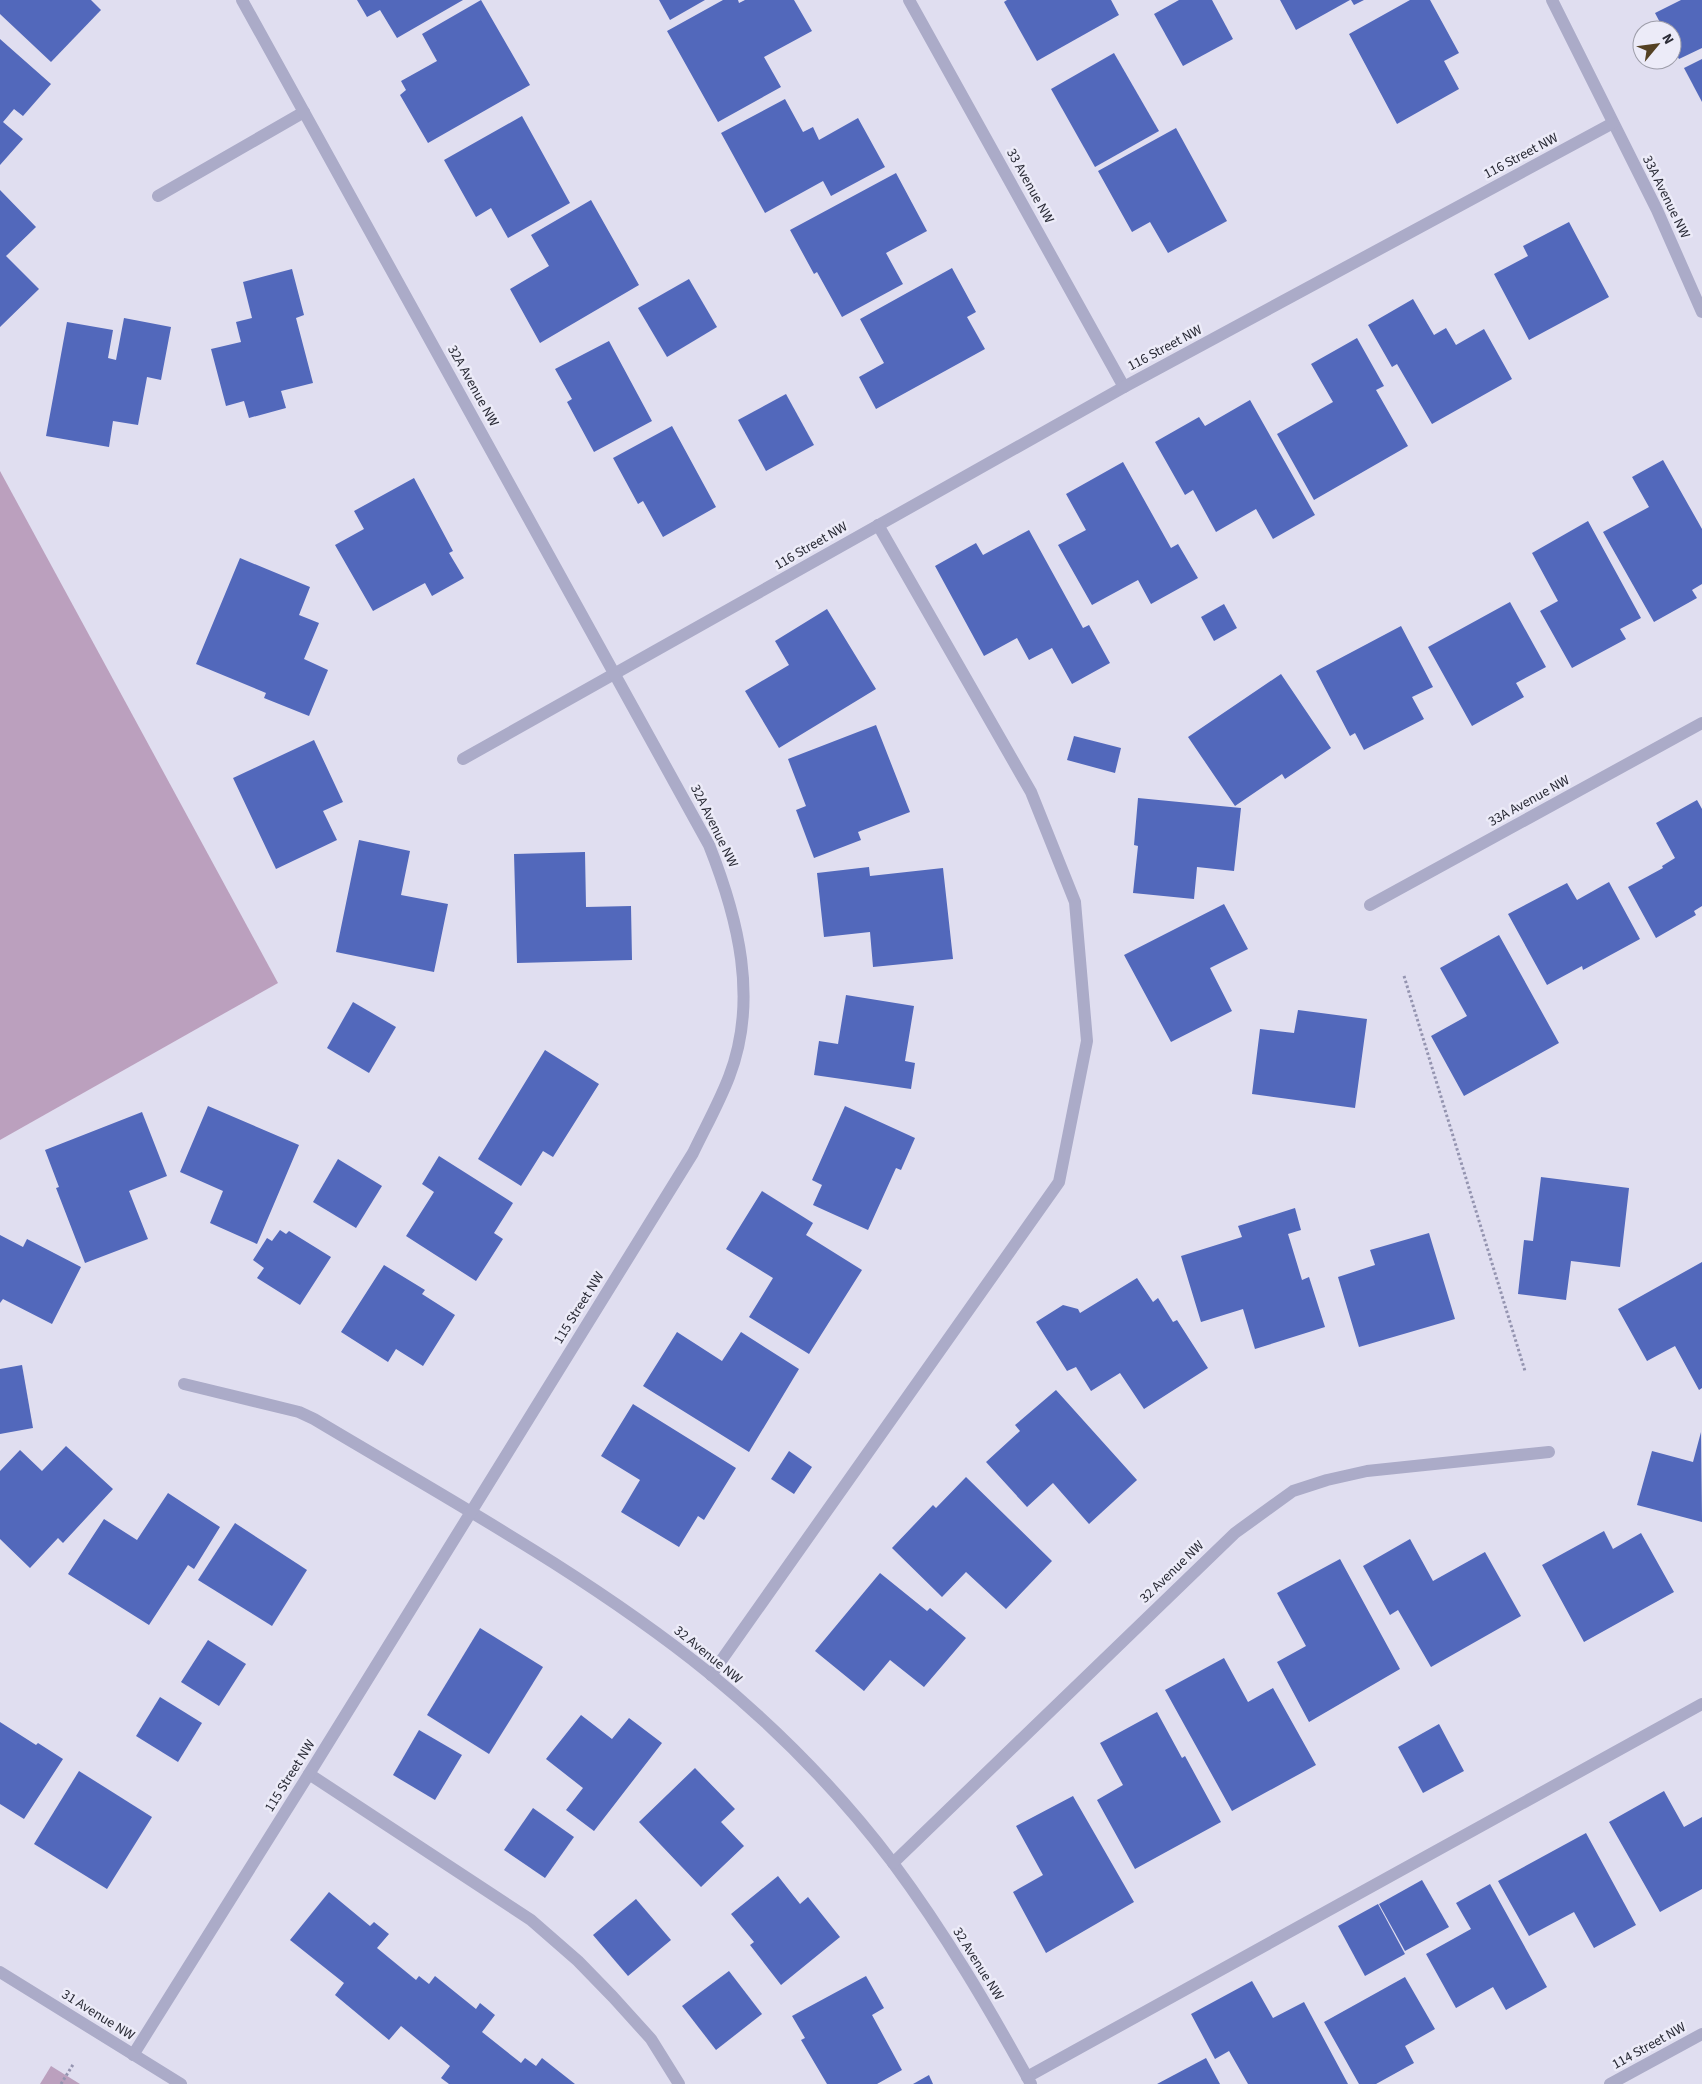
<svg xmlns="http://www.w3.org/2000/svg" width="1702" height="2084" viewBox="0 0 1702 2084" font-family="'Source Sans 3',sans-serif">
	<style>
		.green { fill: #bba0be }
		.building { fill: #5268bb }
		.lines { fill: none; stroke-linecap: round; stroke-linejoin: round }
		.path { stroke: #9494b0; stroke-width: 3; stroke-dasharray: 2.5 2.5; stroke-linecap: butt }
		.service { stroke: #ababc8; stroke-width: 12 }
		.minor { stroke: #ababc8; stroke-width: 12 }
		.tertiary { stroke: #ababc8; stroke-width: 12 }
		.labels { text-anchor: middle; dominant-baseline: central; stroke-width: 5; stroke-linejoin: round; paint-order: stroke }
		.street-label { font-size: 14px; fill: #2a2b36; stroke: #ecebf8 }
	</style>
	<rect width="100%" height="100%" fill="#e0def0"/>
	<g class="green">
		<polygon points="0,471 278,983 0,1140"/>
		<polygon points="51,2066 80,2084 40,2084"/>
	</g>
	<g class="building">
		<polygon points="0,0 91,0 101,10 51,62 0,14"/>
		<polygon points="357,0 463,0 397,38 380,10 367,17"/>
		<polygon points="481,0 530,85 428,143 400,95 406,90 401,81 437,61 422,34"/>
		<polygon points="659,0 705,0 670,20"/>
		<polygon points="723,0 738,0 739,3 745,0 794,0 812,31 764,57 781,87 718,122 667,31"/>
		<polygon points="1007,0 1111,0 1119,15 1037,61 1004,2"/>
		<polygon points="1179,0 1212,0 1233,39 1183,66 1154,14"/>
		<polygon points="1280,0 1350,0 1296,30"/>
		<polygon points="1351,0 1364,0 1354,5"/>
		<polygon points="1410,0 1430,0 1459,53 1444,61 1459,89 1397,124 1349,34"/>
		<polygon points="1681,0 1702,0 1702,48 1679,59 1672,46 1672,30 1664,30 1655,13"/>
		<polygon points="0,39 51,84 23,116 14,109 3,122 23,139 0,165"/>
		<polygon points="1114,53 1159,131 1095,167 1051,89"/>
		<polygon points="1702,59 1702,102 1684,68"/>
		<polygon points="785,99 803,132 813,127 819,140 858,118 885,167 831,196 823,181 765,213 721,133"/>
		<polygon points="522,116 570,203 508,238 491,208 476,217 444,160"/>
		<polygon points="1176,128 1227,221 1168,253 1150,222 1132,232 1098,171"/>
		<polygon points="896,173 927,231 886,253 903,284 842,317 817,272 814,274 790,230"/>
		<polygon points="0,190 36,227 6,256 39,289 0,327"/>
		<polygon points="591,200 639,285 540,343 510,289 549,266 531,235"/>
		<polygon points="1569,222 1609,297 1529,340 1494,274 1528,256 1523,246"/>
		<polygon points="952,268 976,312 967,317 985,349 876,409 859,377 884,363 860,319"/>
		<polygon points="292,269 304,315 296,318 313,383 281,391 286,408 249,418 244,401 226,406 211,349 241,342 236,322 252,318 243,282"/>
		<polygon points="689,279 717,327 667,357 638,308"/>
		<polygon points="1413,299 1434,335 1446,328 1456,345 1484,329 1512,379 1432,424 1397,364 1392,367 1368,325"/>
		<polygon points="124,318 171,327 161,380 147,377 138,425 113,421 109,447 46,436 67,322 113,330 108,358 116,360"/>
		<polygon points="1357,338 1384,386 1376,390 1408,446 1314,500 1277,434 1333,402 1311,364"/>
		<polygon points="609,341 652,421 594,452 567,402 572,399 555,369"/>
		<polygon points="786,394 814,445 766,471 738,420"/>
		<polygon points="1250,400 1315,515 1273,539 1256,509 1216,532 1193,490 1185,495 1155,442 1199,417 1205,426"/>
		<polygon points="672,426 716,507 663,537 643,501 638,504 613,458"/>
		<polygon points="1663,460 1702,529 1702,584 1692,590 1697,598 1654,622 1603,532 1649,507 1632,477"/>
		<polygon points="1123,462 1171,548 1178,544 1198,578 1151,604 1138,580 1092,605 1058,545 1086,530 1066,494"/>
		<polygon points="414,478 453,551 449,553 464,578 432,596 425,583 373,611 335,545 364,529 354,511"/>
		<polygon points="1588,521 1641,618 1620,629 1626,639 1572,668 1540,611 1558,601 1532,553"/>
		<polygon points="1029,530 1083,628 1089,625 1110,663 1072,684 1052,648 1029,660 1017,638 984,656 935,566 976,543 983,555"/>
		<polygon points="240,558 310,587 299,615 319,623 304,659 328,670 309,716 264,698 266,693 196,664"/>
		<polygon points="1510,602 1546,667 1516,683 1524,697 1472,726 1428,647"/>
		<polygon points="1224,604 1237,628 1214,641 1201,617"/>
		<polygon points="827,609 876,689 779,748 745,691 789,665 775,641"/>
		<polygon points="1401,626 1433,687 1412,697 1424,719 1364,750 1355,733 1350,736 1316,671"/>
		<polygon points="1281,674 1331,748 1285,779 1282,774 1235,806 1188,737"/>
		<polygon points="876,725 910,812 858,832 861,840 814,858 796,810 806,806 788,759"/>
		<polygon points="1074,736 1121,748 1115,773 1067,760"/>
		<polygon points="314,740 343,802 323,811 337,840 276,869 233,778"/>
		<polygon points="1138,798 1241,808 1234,871 1197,867 1194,899 1133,893 1138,846 1134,845"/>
		<polygon points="1697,800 1702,809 1702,906 1694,911 1696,915 1656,938 1628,887 1663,868 1662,866 1675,858 1656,823"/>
		<polygon points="359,840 410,851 401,895 448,904 434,972 336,952"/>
		<polygon points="585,852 586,907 631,906 632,960 517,963 514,854"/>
		<polygon points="869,867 870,876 943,868 953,959 873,967 870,932 824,937 817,873"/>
		<polygon points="1609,882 1640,939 1583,970 1582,966 1547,985 1508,914 1567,883 1577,900"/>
		<polygon points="1224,904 1248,949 1210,968 1232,1011 1171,1042 1124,955"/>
		<polygon points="1499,935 1559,1043 1464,1096 1431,1036 1467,1016 1440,968"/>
		<polygon points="846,995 914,1006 905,1061 915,1063 911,1089 814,1075 819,1041 838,1044"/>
		<polygon points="353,1002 396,1027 369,1073 327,1048"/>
		<polygon points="1298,1010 1367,1019 1355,1108 1252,1094 1260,1029 1294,1033"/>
		<polygon points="545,1050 599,1084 553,1157 543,1151 521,1186 478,1159"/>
		<polygon points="208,1106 299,1145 257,1244 210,1223 223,1191 180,1172"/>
		<polygon points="845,1106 915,1138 901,1170 896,1168 868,1230 813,1205 822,1185 812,1180"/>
		<polygon points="142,1112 167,1176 129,1191 148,1239 85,1263 56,1188 59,1187 45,1150"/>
		<polygon points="439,1156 513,1203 494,1233 503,1239 476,1281 406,1236 434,1192 422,1184"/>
		<polygon points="338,1159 382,1186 356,1228 313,1202"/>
		<polygon points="1541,1177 1629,1188 1620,1267 1571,1261 1566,1300 1518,1294 1524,1240 1533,1241"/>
		<polygon points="762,1191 813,1223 806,1235 862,1270 809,1354 749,1317 773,1278 726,1249"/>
		<polygon points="1295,1208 1301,1230 1288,1234 1302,1280 1309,1277 1325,1327 1255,1349 1243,1309 1201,1322 1181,1256 1242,1237 1238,1226"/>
		<polygon points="280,1230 286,1234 289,1231 331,1257 300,1305 257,1278 264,1268 253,1260 267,1238 272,1241"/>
		<polygon points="1429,1233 1455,1319 1359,1347 1338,1277 1375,1265 1370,1250"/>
		<polygon points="0,1235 23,1247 27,1239 81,1267 52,1324 3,1299 0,1303"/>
		<polygon points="1702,1262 1702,1388 1699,1390 1675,1346 1647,1361 1618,1309"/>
		<polygon points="384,1265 425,1290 422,1294 455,1315 423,1366 396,1349 388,1362 341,1332"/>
		<polygon points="1137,1278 1153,1302 1158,1298 1173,1322 1177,1320 1208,1368 1144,1409 1120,1373 1091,1391 1076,1367 1067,1371 1036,1322 1063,1305 1078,1309 1080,1313"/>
		<polygon points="677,1332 722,1361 741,1332 799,1369 749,1452 643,1386"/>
		<polygon points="22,1365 33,1428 0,1434 0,1369"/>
		<polygon points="1056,1390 1137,1480 1089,1524 1053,1483 1027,1507 986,1462 1020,1431 1015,1425"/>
		<polygon points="633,1404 736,1468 704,1520 698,1516 679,1547 621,1512 640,1480 601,1456"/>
		<polygon points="1701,1432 1702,1522 1637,1505 1652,1451 1693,1462"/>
		<polygon points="66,1446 113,1489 63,1543 58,1538 30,1568 0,1539 0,1471 20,1450 42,1471"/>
		<polygon points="789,1451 812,1467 794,1494 771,1479"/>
		<polygon points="966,1477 1052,1561 1006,1609 966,1572 942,1597 892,1548 933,1505 936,1508"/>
		<polygon points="168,1493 220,1527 194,1569 188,1565 149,1625 68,1574 104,1519 137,1540"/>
		<polygon points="235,1523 307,1570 272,1626 198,1580"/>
		<polygon points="1604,1531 1613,1549 1641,1533 1674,1592 1584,1642 1542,1565"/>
		<polygon points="1410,1539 1433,1581 1485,1552 1521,1616 1431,1667 1398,1610 1390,1615 1363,1566"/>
		<polygon points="1340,1559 1400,1669 1309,1722 1277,1662 1306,1646 1277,1593"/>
		<polygon points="880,1573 927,1611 930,1608 966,1638 924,1687 890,1660 864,1691 815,1651"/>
		<polygon points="480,1628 543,1667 489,1754 427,1715"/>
		<polygon points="208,1640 246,1664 219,1706 181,1682"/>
		<polygon points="1224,1658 1248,1702 1273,1688 1316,1765 1232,1811 1165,1690"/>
		<polygon points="160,1697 202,1723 178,1762 136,1736"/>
		<polygon points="1157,1712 1182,1758 1185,1756 1221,1822 1135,1869 1097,1800 1123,1785 1100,1743"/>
		<polygon points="581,1715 612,1739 629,1718 662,1743 594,1831 566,1810 583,1788 546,1759"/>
		<polygon points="0,1722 36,1745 38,1743 63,1759 24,1819 0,1804"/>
		<polygon points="1439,1724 1464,1771 1423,1793 1398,1747"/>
		<polygon points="419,1730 462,1755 435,1800 393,1775"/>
		<polygon points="695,1768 735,1809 721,1822 744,1846 701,1887 639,1822"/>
		<polygon points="79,1771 152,1817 107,1889 34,1844"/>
		<polygon points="1664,1791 1684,1827 1702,1817 1702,1889 1660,1912 1609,1822"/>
		<polygon points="1073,1796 1134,1902 1046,1953 1013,1892 1043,1875 1016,1826"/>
		<polygon points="533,1808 574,1837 545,1878 504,1850"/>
		<polygon points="1586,1833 1636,1925 1594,1948 1574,1912 1529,1936 1498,1881"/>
		<polygon points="778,1876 800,1904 808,1897 840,1937 781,1985 750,1945 754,1942 731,1914"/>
		<polygon points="1422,1880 1449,1927 1405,1951 1379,1904"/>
		<polygon points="1490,1884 1547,1987 1506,2010 1493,1987 1456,2008 1426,1954 1471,1929 1456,1903"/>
		<polygon points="329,1892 370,1926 374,1922 389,1934 377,1948 416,1980 419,1976 429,1984 435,1976 476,2009 480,2003 495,2015 482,2032 521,2063 525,2058 536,2066 542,2058 575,2084 449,2084 441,2078 450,2066 401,2026 389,2040 335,1995 344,1983 290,1940"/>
		<polygon points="636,1899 671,1940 628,1976 593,1935"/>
		<polygon points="1378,1904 1405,1954 1365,1976 1338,1926"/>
		<polygon points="729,1971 762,2014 716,2050 682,2006"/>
		<polygon points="866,1976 884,2008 872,2015 902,2070 877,2084 827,2084 801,2040 805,2038 792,2016"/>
		<polygon points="1405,1977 1435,2029 1405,2046 1414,2063 1376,2084 1359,2084 1324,2022"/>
		<polygon points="1252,1981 1273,2018 1304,2002 1348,2084 1248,2084 1229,2051 1215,2059 1191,2014"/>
		<polygon points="1206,2058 1220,2084 1157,2084"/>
		<polygon points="929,2075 933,2084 913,2084"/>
	</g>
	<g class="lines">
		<g class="path">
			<polyline points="1404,976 1525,1371"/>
			<polyline points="61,2084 74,2063"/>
		</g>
		<g class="service">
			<polyline points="711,1675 1059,1182 1087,1041 1075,902 1031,792 878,525"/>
			<polyline points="309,1774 531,1920 578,1961 613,1997 651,2039 679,2084"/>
			<polyline points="1027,2077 1702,1704"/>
		</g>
		<g class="minor">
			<polyline points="909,0 1124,387"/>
			<polyline points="1552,0 1657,210 1702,312"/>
			<polyline points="158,196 304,112"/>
			<polyline points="463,759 1124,387 1613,123"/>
			<polyline points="1370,905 1702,723"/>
			<path d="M 184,1384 L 299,1412 L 314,1419 C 446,1498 589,1576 709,1673 C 776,1728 841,1794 893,1863 C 945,1933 989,2008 1031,2084"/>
			<polyline points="893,1863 1235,1533 1293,1491 1327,1480 1367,1471 1549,1452"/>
			<path d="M 133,2055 L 309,1774 L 693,1153 C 705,1128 719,1103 729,1077 C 759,1000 738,918 709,845 L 242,0"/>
			<polyline points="1610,2084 1702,2034"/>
		</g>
		<polyline class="tertiary" points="0,1972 181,2084"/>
	</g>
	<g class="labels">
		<g class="street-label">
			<text transform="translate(1521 156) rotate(-28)">116 Street NW</text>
			<text transform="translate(1030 186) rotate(61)">33 Avenue NW</text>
			<text transform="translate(1666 197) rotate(64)">33A Avenue NW</text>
			<text transform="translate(1165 348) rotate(-28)">116 Street NW</text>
			<text transform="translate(473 386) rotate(61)">32A Avenue NW</text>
			<text transform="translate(811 546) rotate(-30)">116 Street NW</text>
			<text transform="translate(1529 801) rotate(-29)">33A Avenue NW</text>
			<text transform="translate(714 826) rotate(64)">32A Avenue NW</text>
			<text transform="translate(579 1308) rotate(-58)">115 Street NW</text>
			<text transform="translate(1172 1572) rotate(-44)">32 Avenue NW</text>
			<text transform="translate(708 1655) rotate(39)">32 Avenue NW</text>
			<text transform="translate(290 1776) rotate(-58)">115 Street NW</text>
			<text transform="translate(978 1964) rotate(58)">32 Avenue NW</text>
			<text transform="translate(98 2015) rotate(32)">31 Avenue NW</text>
			<text transform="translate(1649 2046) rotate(-29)">114 Street NW</text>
		</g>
	</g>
	<g transform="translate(1657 45) rotate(61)"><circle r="24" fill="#ecebf8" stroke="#9e9eaa"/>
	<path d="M0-4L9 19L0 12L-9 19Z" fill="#544123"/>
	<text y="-8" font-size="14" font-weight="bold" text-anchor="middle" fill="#2a2b36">N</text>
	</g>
</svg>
